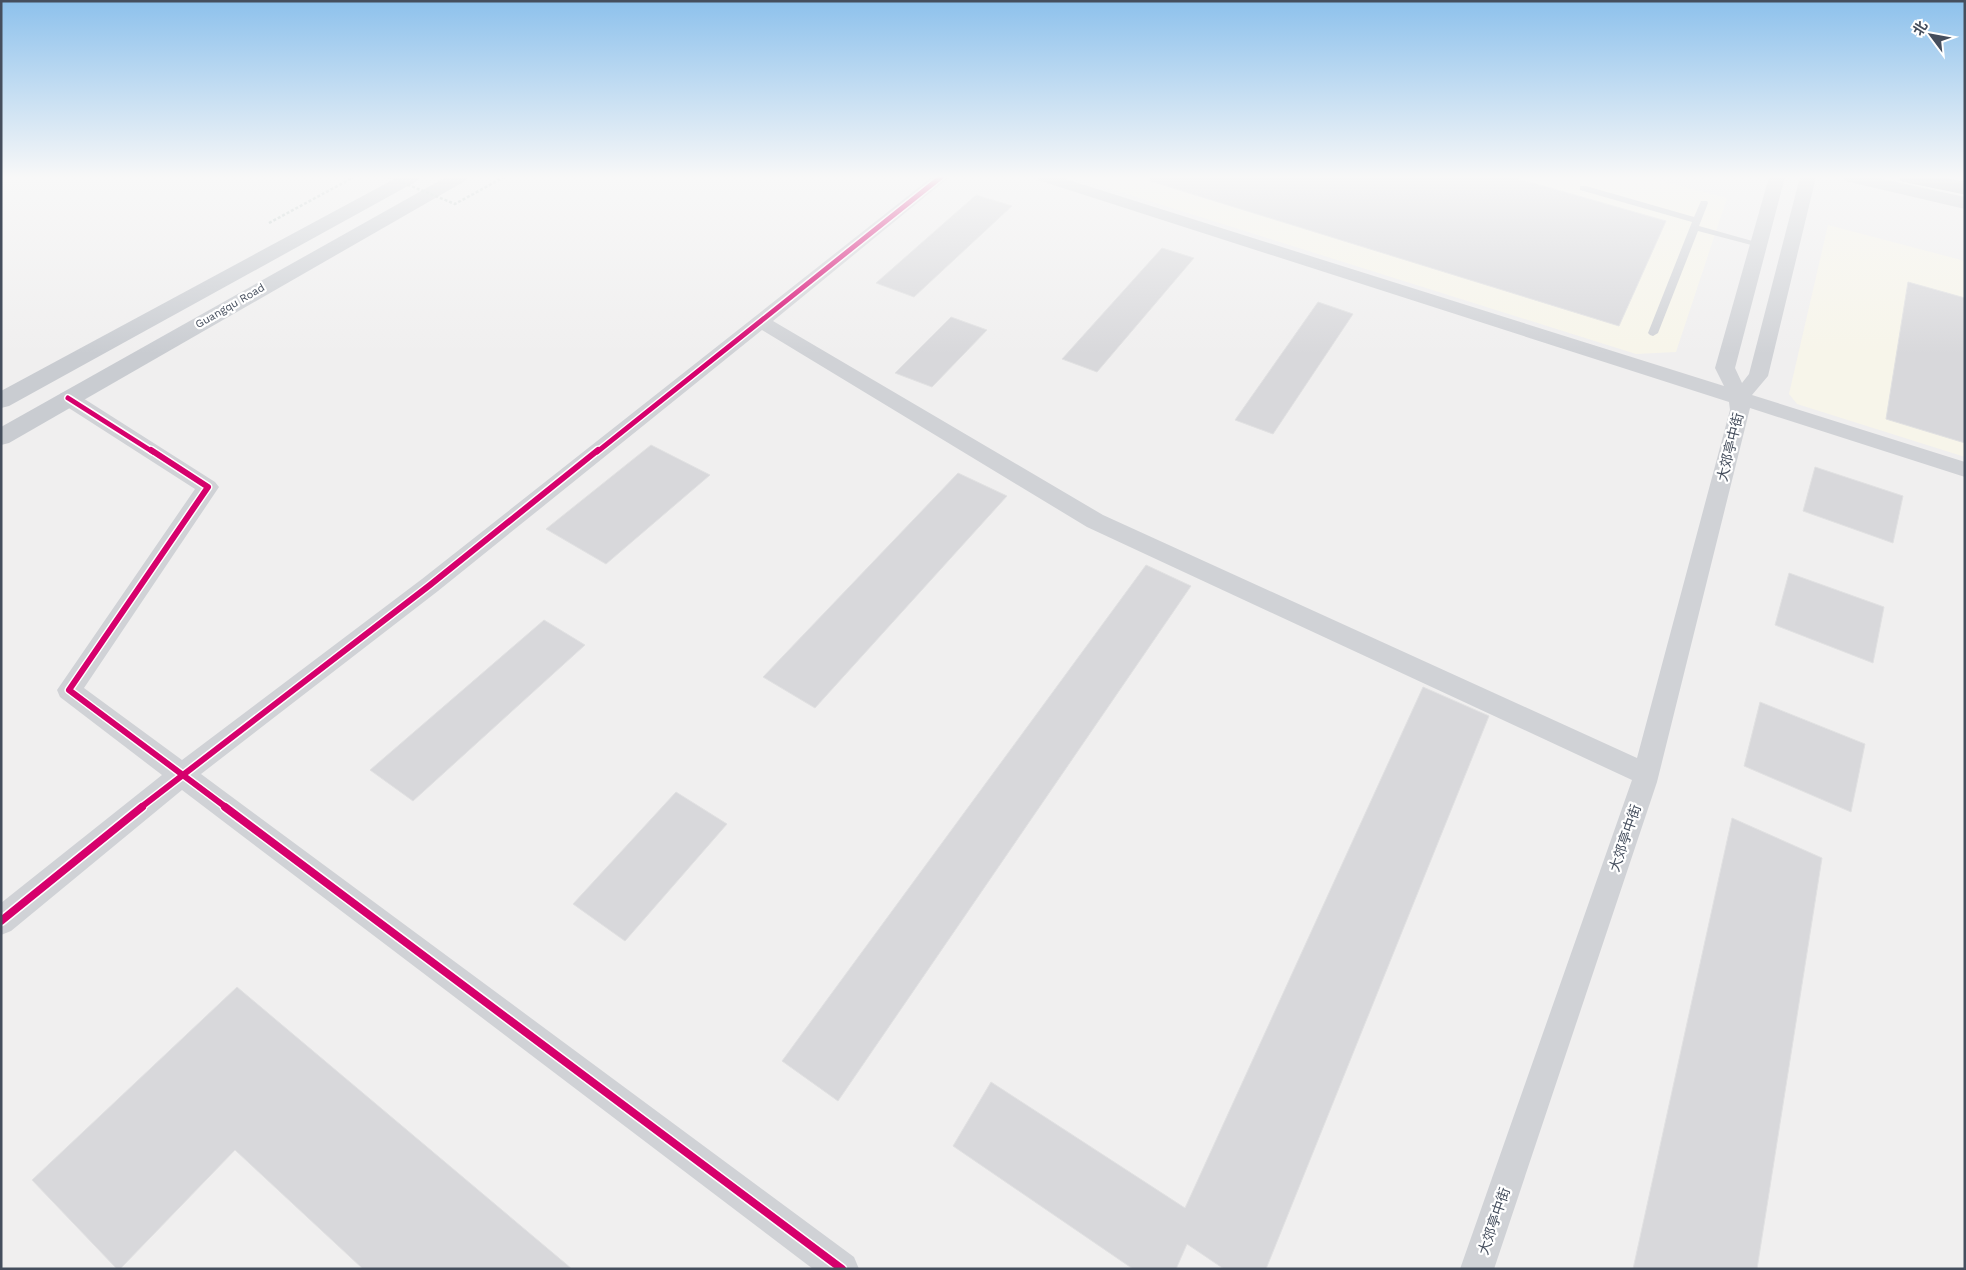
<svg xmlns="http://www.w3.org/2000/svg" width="1966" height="1270" viewBox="0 0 1966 1270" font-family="'Work Sans','Noto Sans SC',sans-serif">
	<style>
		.commercial { fill: #f7f5ea }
		.building { fill: #d8d8db; stroke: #e1e1e2 }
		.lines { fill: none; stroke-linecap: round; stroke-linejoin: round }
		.highway-casing { stroke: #b4b7c0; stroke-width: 1 }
		.path { stroke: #bac7c5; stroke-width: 2.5; stroke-dasharray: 3 2; stroke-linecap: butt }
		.lane { fill: #d0d2d6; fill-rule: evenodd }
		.street { fill: #d0d2d6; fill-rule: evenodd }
		.secondary { fill: #cfd1d6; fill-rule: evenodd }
		.primary { fill: #c9ccd1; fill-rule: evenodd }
		.highway { fill: #bfc2c9; fill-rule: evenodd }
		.path-bridge { stroke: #bac7c5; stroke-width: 2.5; stroke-dasharray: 3 2; stroke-linecap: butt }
		.cycleway-far2-casing { stroke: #fff; stroke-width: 8 }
		.cycleway-far1-casing { stroke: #fff; stroke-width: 9 }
		.cycleway-casing { stroke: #fff; stroke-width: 11 }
		.cycleway-far2 { stroke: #d6006c; stroke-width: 5 }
		.cycleway-far1 { stroke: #d6006c; stroke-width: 6 }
		.cycleway { stroke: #d6006c; stroke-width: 8 }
		.labels { text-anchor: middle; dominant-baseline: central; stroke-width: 4.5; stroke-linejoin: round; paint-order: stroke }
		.far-street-label { font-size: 11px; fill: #454e5d; stroke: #fff }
		.street-label { font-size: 14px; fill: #454e5d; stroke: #fff }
	</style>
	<rect width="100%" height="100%" fill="#f0efef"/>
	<g class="commercial">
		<polygon points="1073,177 1646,177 1727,198 1676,352 1636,354"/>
		<polygon points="1828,225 1965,261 1965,457 1797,404 1789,394"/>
	</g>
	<g class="building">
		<polygon points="1151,177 1512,177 1666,221 1619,326 1150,181"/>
		<polygon points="976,195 1012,206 914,297 876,283"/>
		<polygon points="1162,248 1194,258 1097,372 1062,359"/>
		<polygon points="1908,282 1965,298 1965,443 1886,419"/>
		<polygon points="1318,302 1353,314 1273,434 1235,420"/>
		<polygon points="951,317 987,330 932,387 895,373"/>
		<polygon points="651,445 710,475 606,564 546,529"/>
		<polygon points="1815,467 1903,496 1893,543 1803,511"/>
		<polygon points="958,473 1007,496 815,708 763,677"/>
		<polygon points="1146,565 1191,586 838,1101 782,1061"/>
		<polygon points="1789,573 1884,607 1873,663 1775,625"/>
		<polygon points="544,620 585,645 413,801 370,770"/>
		<polygon points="1423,687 1489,716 1266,1269 1224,1269 1187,1244 1176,1269 1133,1269 953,1146 991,1082 1185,1208"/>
		<polygon points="1760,702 1865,744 1851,812 1744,766"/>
		<polygon points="676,792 727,824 625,941 573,904"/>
		<polygon points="1732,818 1822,858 1757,1269 1633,1269"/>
		<polygon points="237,987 572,1269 363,1269 235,1150 120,1269 117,1269 32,1180"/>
	</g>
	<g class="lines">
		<defs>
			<polygon id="highway" points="1899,177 1934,177 1965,182 1965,194 1902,181"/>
		</defs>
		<use href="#highway" class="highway-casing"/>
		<polyline class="path" points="269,223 354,177"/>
		<polygon class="lane" points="1580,186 1586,186 1694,217 1701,201 1707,201 1708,203 1699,226 1763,244 1759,247 1698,231 1658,333 1653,336 1650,335 1648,333 1692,222 1580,190"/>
		<polygon class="street" points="932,177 949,177 773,321 1103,515 1637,758 1730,410 1729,402 1038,180 1036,177 1059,177 1724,386 1715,368 1769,177 1785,177 1735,368 1742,383 1749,374 1800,177 1816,177 1768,376 1752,395 1965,462 1965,477 1750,408 1657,782 1494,1269 1460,1269 1632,780 1087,527 762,330 438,591 201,774 854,1257 859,1269 813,1269 182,790 11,931 1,935 1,903 162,775 60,697 57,690 195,489 61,403 58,398 61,393 68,392 75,393 215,482 219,487 84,688 182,760 422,579"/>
		<polygon class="secondary" points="1842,177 1873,177 1965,197 1965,209 1845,181"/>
		<g class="primary">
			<polygon points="398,177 420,177 417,181 9,406 1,408 1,391"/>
			<polygon points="446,177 468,177 465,181 9,443 1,445 1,427"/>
		</g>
		<use href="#highway" class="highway"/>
		<polyline class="path-bridge" points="389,177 455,204 504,177"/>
		<defs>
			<g id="cycleway-far2">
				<polyline points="68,398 153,452"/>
				<polyline points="597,452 941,177"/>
			</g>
			<g id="cycleway-far1">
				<polyline points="151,450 208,487 69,690 227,808"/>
				<polyline points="140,808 430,585 598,450"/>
			</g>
			<g id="cycleway">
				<polyline points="225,807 842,1269"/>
				<polyline points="1,921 142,807"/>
			</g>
		</defs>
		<use href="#cycleway-far2" class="cycleway-far2-casing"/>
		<use href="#cycleway-far1" class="cycleway-far1-casing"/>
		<use href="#cycleway" class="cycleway-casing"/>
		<use href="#cycleway-far2" class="cycleway-far2"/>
		<use href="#cycleway-far1" class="cycleway-far1"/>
		<use href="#cycleway" class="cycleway"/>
	</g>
	<linearGradient id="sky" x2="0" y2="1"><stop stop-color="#8dc1ec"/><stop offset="0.5" stop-color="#f8f8f8"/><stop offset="1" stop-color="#f8f8f8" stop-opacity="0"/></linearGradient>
	<rect width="1966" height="354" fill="url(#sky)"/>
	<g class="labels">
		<g class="far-street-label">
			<text transform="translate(230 306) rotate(-30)">Guangqu Road</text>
		</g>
		<g class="street-label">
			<text transform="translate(1730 447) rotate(-76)">大郊亭中街</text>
			<text transform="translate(1625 838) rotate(-71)">大郊亭中街</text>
			<text transform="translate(1494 1221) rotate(-71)">大郊亭中街</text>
		</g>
	</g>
	<rect width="1966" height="1270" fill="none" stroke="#454e5d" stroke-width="5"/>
	<g transform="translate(1931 35) rotate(302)" stroke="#ffffff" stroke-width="4" paint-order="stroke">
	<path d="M0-4L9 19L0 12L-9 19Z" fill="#454e5d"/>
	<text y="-8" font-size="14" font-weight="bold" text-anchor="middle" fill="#454e5d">北</text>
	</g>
</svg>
